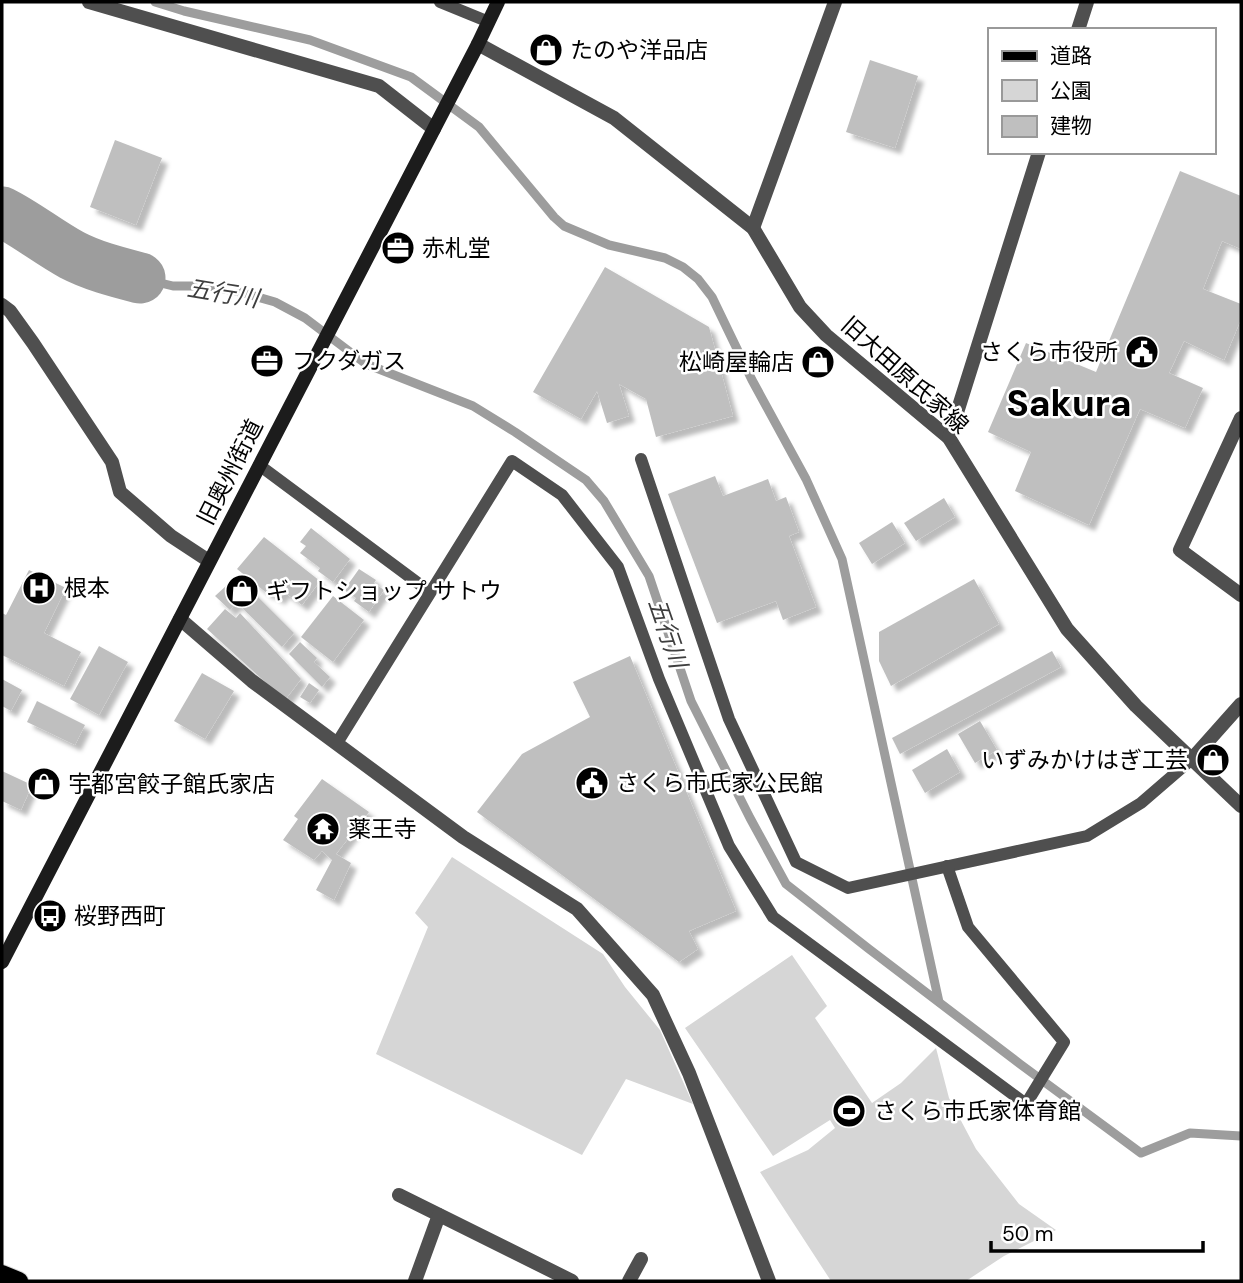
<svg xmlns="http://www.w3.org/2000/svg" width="1243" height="1283" viewBox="0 0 1243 1283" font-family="'DM Sans','Noto Sans JP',sans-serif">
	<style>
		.green { fill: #d6d6d6 }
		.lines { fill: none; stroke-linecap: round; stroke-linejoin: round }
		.stream { stroke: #9d9d9d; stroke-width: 9 }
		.river { stroke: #9d9d9d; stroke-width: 51 }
		.building { fill: #bfbfbf; filter: url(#shadow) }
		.primary-casing { stroke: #dbdbdb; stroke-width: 20 }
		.lane { stroke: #4f4f4f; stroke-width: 12 }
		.street { stroke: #4f4f4f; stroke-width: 14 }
		.secondary { stroke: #1c1c1c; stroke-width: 14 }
		.primary { stroke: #000; stroke-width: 18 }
		.labels { text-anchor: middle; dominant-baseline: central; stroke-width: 5; stroke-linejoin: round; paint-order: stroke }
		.poi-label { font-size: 23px; fill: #000; stroke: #fff; text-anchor: start }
		.street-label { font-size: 23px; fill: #000; stroke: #fff }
		.water-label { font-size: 24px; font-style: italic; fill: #3e3e3e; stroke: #fff }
		.town-label { font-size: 37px; font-weight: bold; fill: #000; stroke: #fff }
	</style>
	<defs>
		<filter id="shadow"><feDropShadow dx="6" dy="6" stdDeviation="2" flood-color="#0004"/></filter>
	</defs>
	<rect width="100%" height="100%" fill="#fff"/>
	<g class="green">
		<polygon points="452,857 603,954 625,987 660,1030 693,1104 626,1079 582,1155 376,1054 428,927 415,913"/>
		<polygon points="792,955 827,1006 815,1018 872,1103 901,1083 936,1048 949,1098 976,1149 1019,1204 1056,1230 1004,1256 966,1281 831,1281 760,1172 808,1150 835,1128 830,1120 773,1156 685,1028"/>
	</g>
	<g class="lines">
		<g class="stream">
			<polyline points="155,2 184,11 310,40 411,77 479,127 554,217 564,226 609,245 665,258 683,267 698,279 712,297 752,380 806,479 842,559 939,1002"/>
			<polyline points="140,278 173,286 209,286 240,292 275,302 305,318 366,364 473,406 515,432 586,480 604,501 649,576 691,701 750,818 786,884 869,949 1020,1064 1141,1153 1190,1133 1241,1136"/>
		</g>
		<path class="river" d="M 2,212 C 26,224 48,242 72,255 C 93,266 117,272 140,278"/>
	</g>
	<g class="building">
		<polygon points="870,60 918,76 895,148 846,132"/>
		<polygon points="115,140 162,158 136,225 90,207"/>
		<polygon points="1180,171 1241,196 1241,249 1222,241 1203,289 1241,304 1241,319 1224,360 1184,341 1169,373 1203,388 1185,428 1140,409 1089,525 1015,491 1031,452 988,432 1026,343 1096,372"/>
		<polygon points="605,267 709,327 733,416 656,437 646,399 619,384 629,416 607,423 597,391 581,419 533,392"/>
		<polygon points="715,476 723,496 768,479 776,501 786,497 799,532 789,536 816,607 783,620 776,601 717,623 668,494"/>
		<polygon points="944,498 955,517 916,541 904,523"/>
		<polygon points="892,522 905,543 872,564 859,543"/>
		<polygon points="311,528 350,559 333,582 318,571 320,568 300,553 306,546 300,542"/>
		<polygon points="264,537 320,581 302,605 284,592 279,599 269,592 268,594 237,569"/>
		<polygon points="359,569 376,580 374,583 384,590 369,612 354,601 356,598 344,590"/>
		<polygon points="29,570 66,588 44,633 81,652 64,686 2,655 2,613 6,615"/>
		<polygon points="237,576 294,633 282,647 237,603 230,610 215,596"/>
		<polygon points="974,579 999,624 891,686 879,661 879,632"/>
		<polygon points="333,596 364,620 333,662 301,637"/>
		<polygon points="225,609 236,618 240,613 301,679 285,700 207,629"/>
		<polygon points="300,642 317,658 314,662 330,677 322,687 289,654"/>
		<polygon points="99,646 128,662 99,715 70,699"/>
		<polygon points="1052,651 1061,667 900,754 892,738"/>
		<polygon points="630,656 736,911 689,931 698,949 679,962 477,812 522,754 590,717 573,682"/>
		<polygon points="202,673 234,691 205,739 174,721"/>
		<polygon points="2,679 22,690 11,711 2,706"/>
		<polygon points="309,683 319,690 310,703 300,697"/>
		<polygon points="37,701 85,725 75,745 27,722"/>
		<polygon points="980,721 997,750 975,763 958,734"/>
		<polygon points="947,749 960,772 925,793 912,770"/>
		<polygon points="2,771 32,785 21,810 2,801"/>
		<polygon points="322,779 369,812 336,854 351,863 334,900 316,890 332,860 322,851 314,860 283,840 298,819 294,816"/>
	</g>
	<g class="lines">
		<defs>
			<polyline id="primary" points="2,1274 19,1281"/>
		</defs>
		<use href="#primary" class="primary-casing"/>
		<g class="lane">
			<polyline points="440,2 489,22"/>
			<polyline points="641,459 729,719 796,862 848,888 1087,836 1141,803 1192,759"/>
			<polyline points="259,465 430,592"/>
			<polyline points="337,743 512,461 562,495 618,567 659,679 729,846 773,917 1026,1104 1064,1042 968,927 947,866"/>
		</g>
		<g class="street">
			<polyline points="89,2 379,86 434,129"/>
			<polyline points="1078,30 1087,2"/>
			<polyline points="478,44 614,118 753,228 800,307 826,335 949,438 1067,629 1136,706 1241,806"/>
			<polyline points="753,228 835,2"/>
			<polyline points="2,305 10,311 33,343 112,462 120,492 171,536 209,561"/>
			<polyline points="1241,418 1180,550 1241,595"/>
			<polyline points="949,438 1039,152"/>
			<polyline points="180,619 252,681 463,837 577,909 653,995 689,1073 769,1281"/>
			<polyline points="1192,759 1241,704"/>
			<polyline points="399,1195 572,1281"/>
			<polyline points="415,1281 439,1215"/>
			<polyline points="629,1281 641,1259"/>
		</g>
		<polyline class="secondary" points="2,962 478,44 498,2"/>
		<use href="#primary" class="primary"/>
	</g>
	<defs>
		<symbol id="shop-disc" viewBox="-11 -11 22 22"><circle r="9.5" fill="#000" stroke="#fff"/><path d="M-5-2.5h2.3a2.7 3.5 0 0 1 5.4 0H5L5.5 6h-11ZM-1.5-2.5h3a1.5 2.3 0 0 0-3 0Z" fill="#fff"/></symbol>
		<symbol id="office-disc" viewBox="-11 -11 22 22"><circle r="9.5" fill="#000" stroke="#fff"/><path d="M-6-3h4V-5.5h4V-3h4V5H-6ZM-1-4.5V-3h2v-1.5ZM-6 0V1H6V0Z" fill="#fff"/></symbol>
		<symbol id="civic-disc" viewBox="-11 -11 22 22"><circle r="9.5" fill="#000" stroke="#fff"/><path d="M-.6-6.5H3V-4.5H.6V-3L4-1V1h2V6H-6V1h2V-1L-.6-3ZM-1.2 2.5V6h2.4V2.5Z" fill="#fff"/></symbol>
		<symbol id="hospital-disc" viewBox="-11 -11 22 22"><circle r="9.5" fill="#000" stroke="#fff"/><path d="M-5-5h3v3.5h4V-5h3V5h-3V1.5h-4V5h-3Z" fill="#fff"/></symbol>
		<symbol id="temple-disc" viewBox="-11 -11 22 22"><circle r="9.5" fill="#000" stroke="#fff"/><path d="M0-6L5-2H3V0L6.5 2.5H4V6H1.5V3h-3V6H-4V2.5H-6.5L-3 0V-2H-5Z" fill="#fff"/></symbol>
		<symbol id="bus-disc" viewBox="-11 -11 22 22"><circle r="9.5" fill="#000" stroke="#fff"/><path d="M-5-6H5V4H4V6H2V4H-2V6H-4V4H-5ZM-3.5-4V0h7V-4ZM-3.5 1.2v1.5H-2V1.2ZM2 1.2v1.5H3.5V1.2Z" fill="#fff"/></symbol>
		<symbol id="stadium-disc" viewBox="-11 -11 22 22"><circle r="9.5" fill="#000" stroke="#fff"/><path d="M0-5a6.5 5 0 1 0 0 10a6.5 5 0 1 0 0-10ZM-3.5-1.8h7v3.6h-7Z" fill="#fff"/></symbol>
	</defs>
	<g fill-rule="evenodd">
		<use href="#shop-disc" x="527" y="31" width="38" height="38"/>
		<use href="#office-disc" x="379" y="229" width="38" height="38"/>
		<use href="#civic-disc" x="1123" y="333" width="38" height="38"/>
		<use href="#office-disc" x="248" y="342" width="38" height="38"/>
		<use href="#shop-disc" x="799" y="343" width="38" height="38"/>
		<use href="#hospital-disc" x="20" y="569" width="38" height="38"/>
		<use href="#shop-disc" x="223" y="572" width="38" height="38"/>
		<use href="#shop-disc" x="1194" y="741" width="38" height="38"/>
		<use href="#civic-disc" x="573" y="764" width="38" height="38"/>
		<use href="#shop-disc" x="25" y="765" width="38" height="38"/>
		<use href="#temple-disc" x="304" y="810" width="38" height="38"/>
		<use href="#bus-disc" x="31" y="897" width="38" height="38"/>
		<use href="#stadium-disc" x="830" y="1092" width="38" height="38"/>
	</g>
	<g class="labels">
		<g class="poi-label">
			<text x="570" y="50">たのや洋品店</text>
			<text x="422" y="248">赤札堂</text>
			<text x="1118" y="352" text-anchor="end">さくら市役所</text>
			<text x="292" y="361">フクダガス</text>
			<text x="794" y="362" text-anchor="end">松崎屋輪店</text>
			<text x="64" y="588">根本</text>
			<text x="266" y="591">ギフトショップ サトウ</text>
			<text x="1188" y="760" text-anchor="end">いずみかけはぎ工芸</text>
			<text x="616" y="783">さくら市氏家公民館</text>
			<text x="68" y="784">宇都宮餃子館氏家店</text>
			<text x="348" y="829">薬王寺</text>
			<text x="74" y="916">桜野西町</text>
			<text x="874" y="1111">さくら市氏家体育館</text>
		</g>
		<g class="street-label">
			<text transform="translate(905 375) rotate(42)">旧大田原氏家線</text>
			<text transform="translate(230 472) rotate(-63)">旧奥州街道</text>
		</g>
		<g class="water-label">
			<text transform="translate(223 293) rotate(9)">五行川</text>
			<text transform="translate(668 633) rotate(71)">五行川</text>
		</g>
		<g class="town-label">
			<text x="1069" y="403">Sakura</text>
		</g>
	</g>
	<rect width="1243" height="1283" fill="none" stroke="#000000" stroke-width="7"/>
	<rect x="988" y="28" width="228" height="126" fill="#ffffff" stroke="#999999" stroke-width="2"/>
	<rect x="1002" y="51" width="35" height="10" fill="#000000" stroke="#999999" stroke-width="2"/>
	<text x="1050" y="63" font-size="21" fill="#000000">道路</text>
	<rect x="1002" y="80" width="35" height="21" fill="#d6d6d6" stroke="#999999" stroke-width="2"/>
	<text x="1050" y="98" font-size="21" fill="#000000">公園</text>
	<rect x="1002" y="116" width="35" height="21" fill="#bfbfbf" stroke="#999999" stroke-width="2"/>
	<text x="1050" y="133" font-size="21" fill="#000000">建物</text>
	<path d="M991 1241v10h212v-10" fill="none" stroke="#000000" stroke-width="3.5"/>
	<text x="1002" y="1241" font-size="21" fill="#000000" stroke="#ffffff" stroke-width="5" paint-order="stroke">50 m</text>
</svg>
